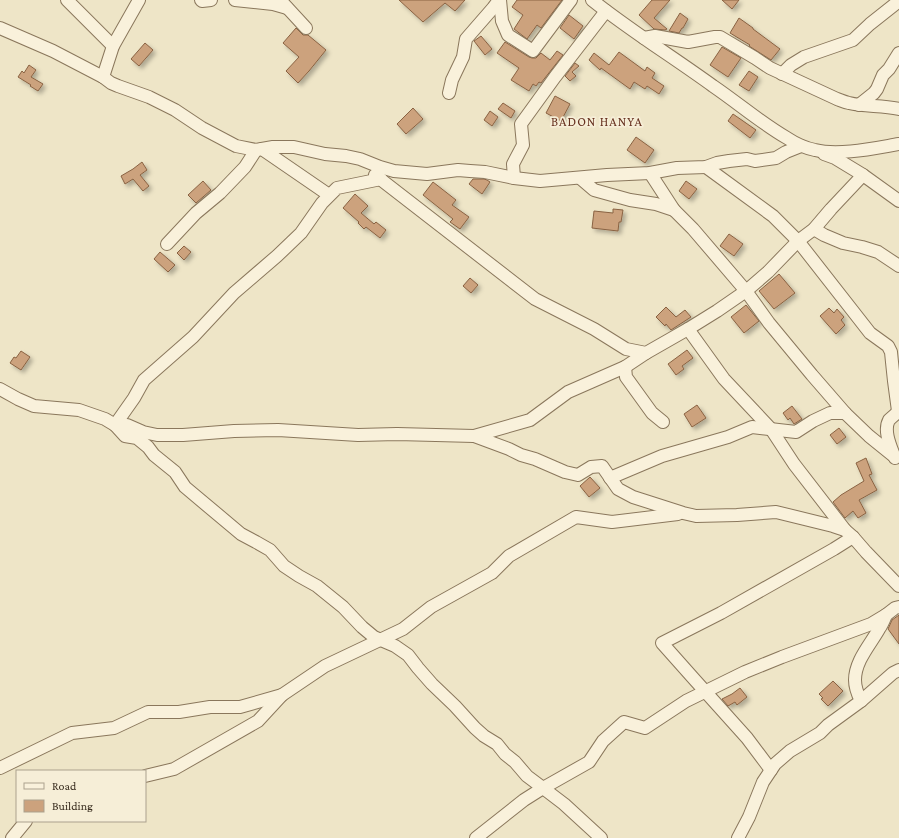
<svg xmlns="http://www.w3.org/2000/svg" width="899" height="838" viewBox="0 0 899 838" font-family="'Crimson Pro',serif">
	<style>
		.building { fill: #cca27d; stroke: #896242; filter: url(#shadow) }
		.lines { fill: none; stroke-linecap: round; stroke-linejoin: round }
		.minor-casing { stroke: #8a775c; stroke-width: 14 }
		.minor { stroke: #f9f1db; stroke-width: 12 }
		.labels { text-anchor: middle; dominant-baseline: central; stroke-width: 3.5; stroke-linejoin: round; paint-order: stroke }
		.quarter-label { font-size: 13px; letter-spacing: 1px; fill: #673220; stroke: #f6eed7 }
	</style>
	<defs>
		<filter id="shadow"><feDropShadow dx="3" dy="3" stdDeviation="2" flood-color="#0004"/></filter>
	</defs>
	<rect width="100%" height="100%" fill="#eee5c7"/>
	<g class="building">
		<polygon points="399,0 465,0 455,11 445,3 423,22"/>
		<polygon points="517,0 562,0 541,28 537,25 527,39 514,29 523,15 512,7"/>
		<polygon points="652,0 670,0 654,18 667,29 665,30 654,29 639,15"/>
		<polygon points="722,0 739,0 732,9"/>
		<polygon points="680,13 688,19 683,28 682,28 679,33 669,31"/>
		<polygon points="569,15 583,26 574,39 560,28"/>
		<polygon points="739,18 753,28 753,29 780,49 771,60 749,46 750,45 730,33"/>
		<polygon points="296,28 303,35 308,35 326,50 309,71 298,83 286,71 299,57 283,43"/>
		<polygon points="481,36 492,49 485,55 474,41"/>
		<polygon points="505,42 529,57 532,58 536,58 541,53 550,60 557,51 563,55 541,83 539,82 536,86 533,84 529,91 511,80 519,68 497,53"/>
		<polygon points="145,43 153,50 139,66 131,59"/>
		<polygon points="722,47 741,58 728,77 710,65"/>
		<polygon points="619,52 645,71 647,67 655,73 652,78 664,86 659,94 647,86 645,89 634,82 630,89 601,68 600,70 589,60 594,53 609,65"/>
		<polygon points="575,63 579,66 572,72 576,76 570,81 565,76"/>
		<polygon points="29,65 36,70 31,77 43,84 38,91 30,86 31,85 18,77 22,71 24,73"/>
		<polygon points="749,71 758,77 749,91 739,85"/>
		<polygon points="555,96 570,104 561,121 546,113"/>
		<polygon points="503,103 515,111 511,118 498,109"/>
		<polygon points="413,108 423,119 406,134 397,124"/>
		<polygon points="490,111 498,117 492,126 484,120"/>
		<polygon points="733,114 756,130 750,138 728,121"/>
		<polygon points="636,137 654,150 645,163 627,150"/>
		<polygon points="142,162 147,170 140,175 149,186 143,191 133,179 125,184 121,176 133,169"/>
		<polygon points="473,179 484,179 487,180 490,182 482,194 469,184"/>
		<polygon points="203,181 211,190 196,203 188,195"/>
		<polygon points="686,181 697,189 689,199 679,191"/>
		<polygon points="433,182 456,200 452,205 469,217 460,229 450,222 453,219 423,195"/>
		<polygon points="355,194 368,206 361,213 374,224 376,222 386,230 380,238 366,227 364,229 358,223 359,222 343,208"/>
		<polygon points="613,209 623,210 621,222 619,222 618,231 592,228 594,211 613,213"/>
		<polygon points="729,234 743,244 734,256 720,246"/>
		<polygon points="184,246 191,252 184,260 177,253"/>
		<polygon points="160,252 175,265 168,272 154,259"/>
		<polygon points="779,274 795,293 774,309 759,291"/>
		<polygon points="470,278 478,285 471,293 463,286"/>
		<polygon points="746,305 759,321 744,333 731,317"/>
		<polygon points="666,307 676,317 685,310 691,317 671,330 666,324 665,326 656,317"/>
		<polygon points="829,308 834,313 837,309 844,317 841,320 845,325 836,334 820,316"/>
		<polygon points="687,350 693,358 682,366 684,369 676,375 668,364"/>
		<polygon points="21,351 30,357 21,370 10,363 14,357 16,358"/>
		<polygon points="697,405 706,418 692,427 684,414"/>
		<polygon points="792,406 802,419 794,424 790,418 788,420 783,413"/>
		<polygon points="839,428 846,437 837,444 830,435"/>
		<polygon points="866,458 872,474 869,475 877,490 859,500 866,513 858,518 853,511 845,518 833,502 841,495 864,481 856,463"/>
		<polygon points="590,477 600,488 589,497 580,486"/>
		<polygon points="899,615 899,644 888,629 892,620"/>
		<polygon points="833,681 843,691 828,706 821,699 823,698 819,694"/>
		<polygon points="740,688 747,697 737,705 735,702 728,706 722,699 732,694"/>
	</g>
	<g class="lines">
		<defs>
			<g id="minor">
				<polyline points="67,0 113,46"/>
				<polyline points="201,0 202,1 211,0"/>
				<polyline points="235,0 273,4 287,8"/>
				<polyline points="500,0 502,21 508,35 533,51 571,0"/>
				<path d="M 592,0 C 631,31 673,57 713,86 C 738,103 761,123 787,138 C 796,144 805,148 815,150 C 839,156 875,148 899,144"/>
				<polyline points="282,2 306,28"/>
				<polyline points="0,28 53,51 103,77 111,83 118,86 149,97 175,110 202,128 236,146 256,150 273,147 294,147 325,154 346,156 360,159 380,167 394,171 427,174 458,170 470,171 485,172 514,178 540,181 607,175 650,173 677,168 706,167 717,163 729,161 747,159 755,161 776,158 786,152 801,146"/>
				<path d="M 644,38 L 655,36 L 688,42 L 715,37 L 720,37 L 755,58 L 770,68 L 837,99 C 840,100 844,102 849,103 C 865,107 882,105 899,109"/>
				<polyline points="782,74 791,65 804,57 853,40 870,24 899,1"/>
				<polyline points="103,77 113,46 139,0"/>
				<polyline points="449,93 452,80 463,57 466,39 493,8 499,0"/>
				<polyline points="859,105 874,93 877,89 883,75 889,69 899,53"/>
				<polyline points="262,149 329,195"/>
				<polyline points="824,154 835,158 863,175 899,201"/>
				<polyline points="706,167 773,216 798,241 870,333 888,346 891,352 892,362 894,381 898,411"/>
				<polyline points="650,173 674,210 693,229 746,291 769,323 812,375 845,413 869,436 895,457"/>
				<polyline points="375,175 535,299 594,329 626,349 646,353 688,329 717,311 746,291 768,272 798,241 814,229 831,209 863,175"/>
				<polyline points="514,178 513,164 523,145 521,124 555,77 606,11"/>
				<polyline points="580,178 594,190 630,200 656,204 674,210"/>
				<polyline points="381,179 337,188 322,203 301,233 277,256 234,293 193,337 144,380 134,398 115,425 125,436 137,438 148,447 154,455 175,472 185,487 241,534 256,542 270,550 284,566 299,576 317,586 343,607 362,627 374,637 395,646 408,655 418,668 432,684 455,706 475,728 484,736 497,744 505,754 515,762 527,776 543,788 564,804 601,838"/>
				<polyline points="814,229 824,235 843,243 862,247 878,252 899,266"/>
				<polyline points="167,244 196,213 220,193 245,167 256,150"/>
				<polyline points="688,329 724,379 771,429 794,464 845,530"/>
				<polyline points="625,367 626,377 652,413 663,422"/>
				<polyline points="0,389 18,399 34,406 79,410 105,419 115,425 127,425 143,432 157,435 183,435 234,431 278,430 358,435 397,434 436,435 474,436 509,449 521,455 535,459 565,472 578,475 591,467 602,466 618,489 633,497 683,513 696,516 737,515 776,512 833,526 845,530 853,537 866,552 899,586"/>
				<polyline points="474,436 530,420 568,392 625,367 646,353"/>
				<path d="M 895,458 C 891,447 883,431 889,420 C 892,417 896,414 899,411"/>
				<polyline points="610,478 662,456 728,437 752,427 796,432 813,421 830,413 845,413"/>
				<polyline points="861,701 893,673 899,670"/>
				<polyline points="0,768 72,733 114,728 148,712 179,712 210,707 240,707 282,695"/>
				<polyline points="771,770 747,738 694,679 662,643 721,613 834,549 853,537"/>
				<polyline points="145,776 174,769 258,721 282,695 325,666 403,629 431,607 492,573 509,556 576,517 612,522 678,514"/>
				<polyline points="12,838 26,821"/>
				<polyline points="476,838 524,800 543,788 589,762 603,741 624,722 645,728 686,701 745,672 782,657 871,624 886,615 895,608 899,607"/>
				<path d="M 738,838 L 749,817 L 763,782 L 775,764 L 790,751 L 820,733 L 828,725 L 861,701 C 858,695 855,687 855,680 C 855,661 870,645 879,629 C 882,625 884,620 886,615"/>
			</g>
		</defs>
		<use href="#minor" class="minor-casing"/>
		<use href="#minor" class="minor"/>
	</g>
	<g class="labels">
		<g class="quarter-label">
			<text x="597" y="121">BADON HANYA</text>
		</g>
	</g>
	<rect x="16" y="770" width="130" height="52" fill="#f6eed7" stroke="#aba18e"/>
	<rect x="24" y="783" width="20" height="6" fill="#f9f1db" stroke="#aba18e"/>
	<text x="52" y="790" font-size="12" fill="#3a2e20">Road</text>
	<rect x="24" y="800" width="20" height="12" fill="#cca27d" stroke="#aba18e"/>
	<text x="52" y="810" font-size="12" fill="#3a2e20">Building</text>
</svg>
